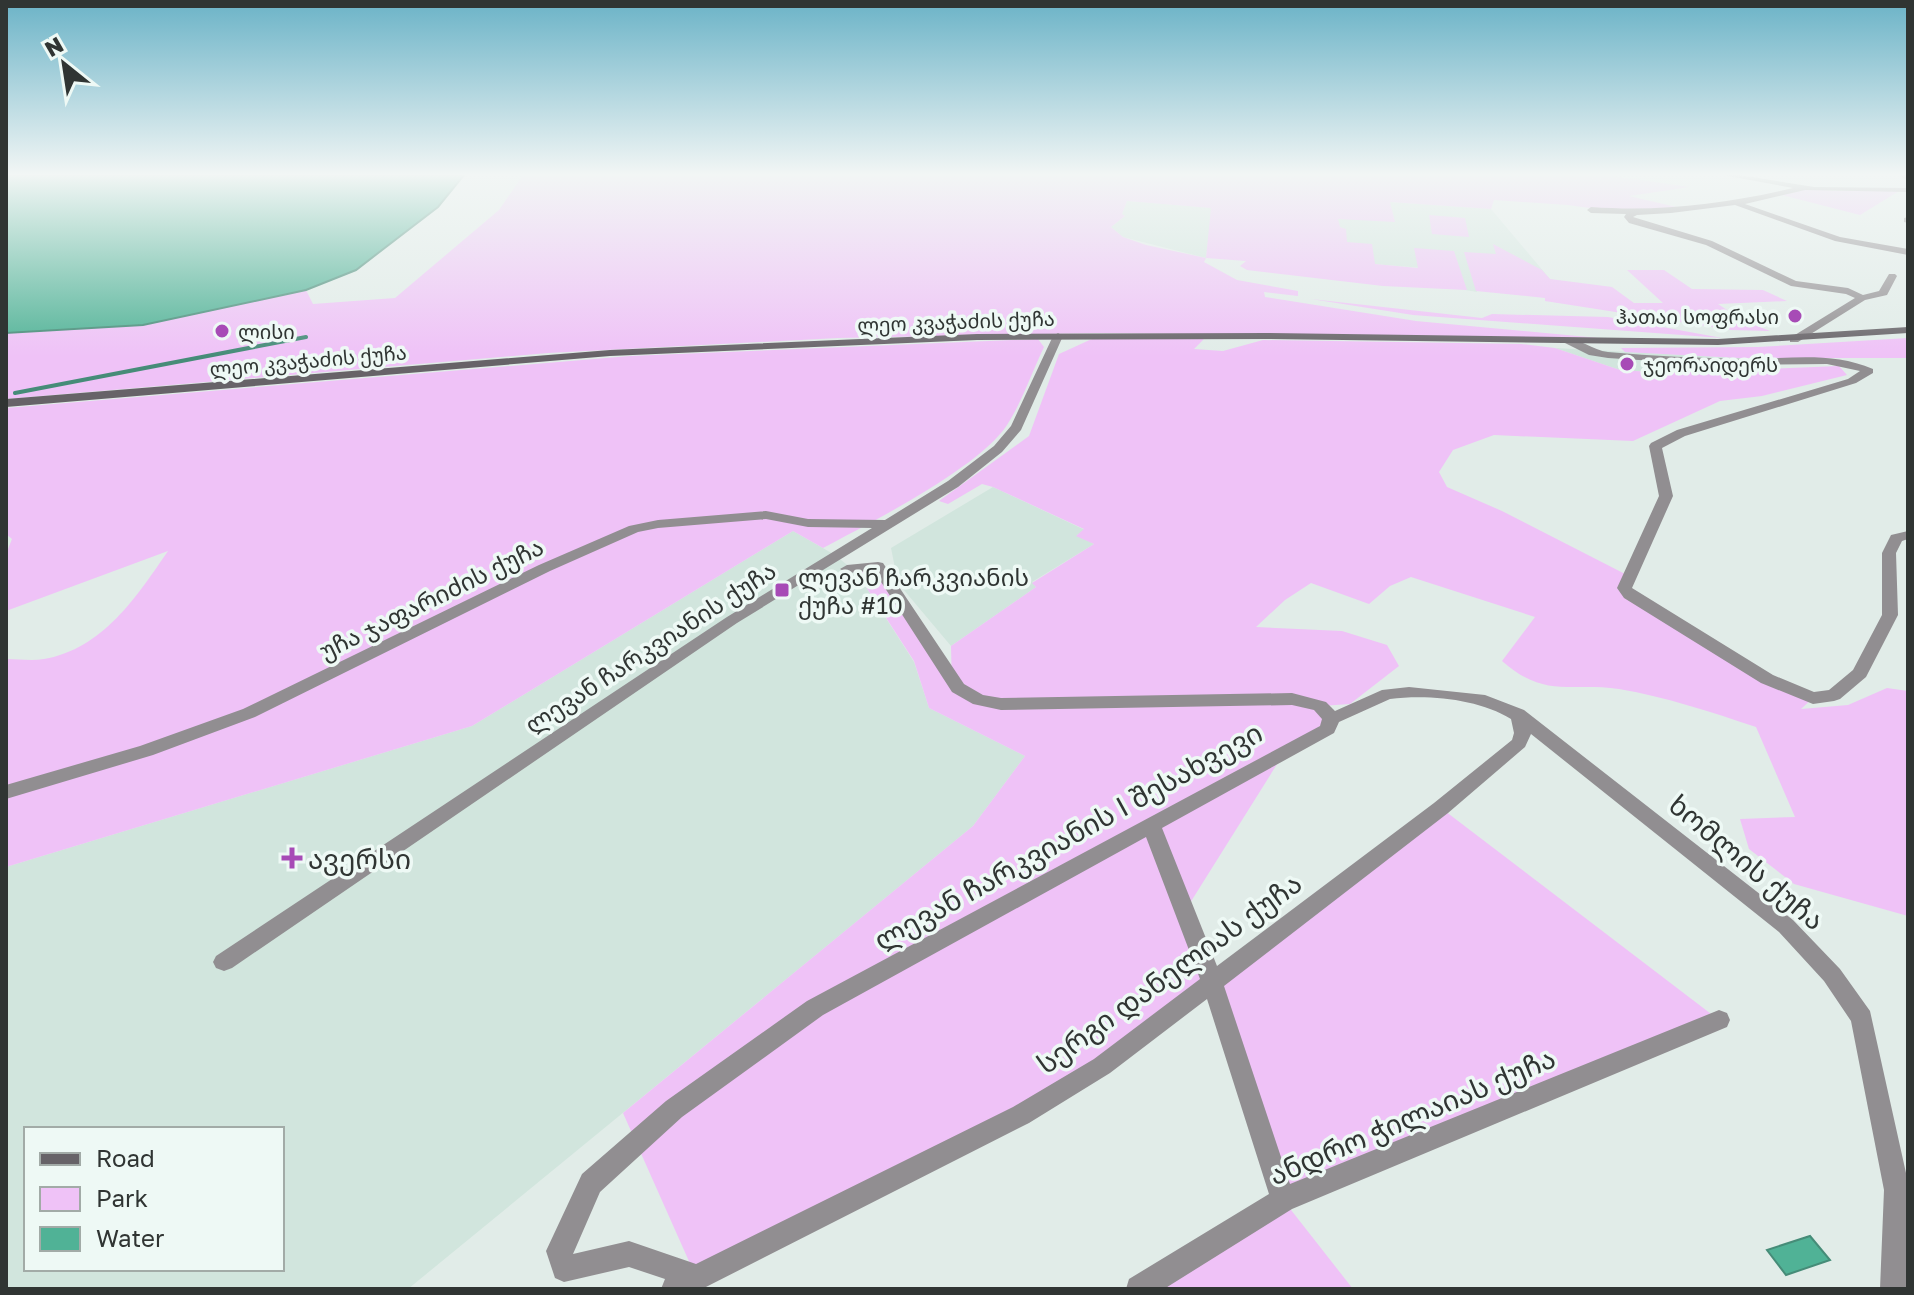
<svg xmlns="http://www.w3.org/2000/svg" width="1914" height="1295" viewBox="0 0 1914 1295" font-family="'Golos Text','Noto Sans Georgian',sans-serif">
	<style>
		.built { fill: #d1e5dd; fill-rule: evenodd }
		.green { fill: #efc2f7; fill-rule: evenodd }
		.water { fill: #50b296; stroke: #468c78; stroke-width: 2 }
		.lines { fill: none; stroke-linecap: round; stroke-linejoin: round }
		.stream { stroke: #468c78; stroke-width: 4 }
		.minor { fill: #918e91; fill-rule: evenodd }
		.secondary { fill: #676368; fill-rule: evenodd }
		.poi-dot { fill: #a74bb6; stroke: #eef9f5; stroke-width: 3 }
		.labels { text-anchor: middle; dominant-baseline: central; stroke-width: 7; stroke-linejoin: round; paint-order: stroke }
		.far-poi-label { font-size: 20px; fill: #303533; stroke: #eef9f5; text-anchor: start }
		.far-street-label { font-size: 20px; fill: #303533; stroke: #eef9f5 }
		.poi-label { font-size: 24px; fill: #303533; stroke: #eef9f5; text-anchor: start }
		.street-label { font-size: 24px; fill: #303533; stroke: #eef9f5 }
		.near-street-label { font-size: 28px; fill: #303533; stroke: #eef9f5 }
		.near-poi-label { font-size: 28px; fill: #303533; stroke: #eef9f5; text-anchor: start }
	</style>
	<rect width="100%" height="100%" fill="#e1ece8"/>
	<g class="built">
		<polygon points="1300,196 1491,209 1550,279 1473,273 1477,292 1465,290 1459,271 1301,258"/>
		<polygon points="1127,201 1212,208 1206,258 1123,237 1111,227 1125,216 1122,214"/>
		<polygon points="1555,348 1739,358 1756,369 1666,373 1620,370"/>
		<polygon points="993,487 1085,530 1077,535 1094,544 1032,582 1036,587 951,646 898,583 891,548"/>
		<path d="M 793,531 L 835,555 L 857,573 L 914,662 L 929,708 L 1025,756 L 973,826 L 408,1289 L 6,1289 L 6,867 L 472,726 ZM 26,1129 L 282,1129 L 282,1269 L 26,1269 Z"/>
	</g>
	<g class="green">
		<path d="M 523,175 L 1615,175 L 1612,176 L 1690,187 L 1629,196 L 1689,210 L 1633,214 L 1568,205 L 1494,200 L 1491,209 L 1390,202 L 1395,222 L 1338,219 L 1340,227 L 1346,229 L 1347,242 L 1372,244 L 1375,264 L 1418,268 L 1414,248 L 1454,251 L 1467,290 L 1383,286 L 1247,270 L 1240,266 L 1246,261 L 1206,258 L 1204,262 L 1237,280 L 1298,291 L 1298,296 L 1264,292 L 1265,297 L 1416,321 L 1599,338 L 1099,333 L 838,338 L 548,353 L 6,399 L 6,333 L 143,325 L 306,290 L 313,304 L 395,298 L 499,210 ZM 1127,201 L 1211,208 L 1206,258 L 1146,245 L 1123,237 L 1111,227 L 1125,216 L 1122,214 Z"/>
		<polygon points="1803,188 1834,191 1899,191 1860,215 1778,194"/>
		<polygon points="1429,215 1465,218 1469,237 1432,234"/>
		<polygon points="1493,244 1542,270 1550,279 1612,287 1634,303 1663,303 1627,270 1664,270 1692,289 1763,290 1787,301 1718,304 1742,320 1770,331 1731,330 1545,301 1545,298 1476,291 1464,252 1496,254"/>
		<polygon points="1311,299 1482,318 1492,314 1608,317 1722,338 1413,315"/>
		<path d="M 1094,338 L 1204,339 L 1194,349 L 1223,351 L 1263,340 L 1521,344 L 1555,348 L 1620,370 L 1666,373 L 1839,366 L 1847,375 L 1762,396 L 1720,401 L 1633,441 L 1494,435 L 1453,450 L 1439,472 L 1447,487 L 1502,511 L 1629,576 L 1629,595 L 1813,698 L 1801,709 L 1848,705 L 1887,688 L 1908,691 L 1908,916 L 1794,884 L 1749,849 L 1740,819 L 1795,817 L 1756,727 C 1711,712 1666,697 1619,689 C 1570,682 1545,699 1502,661 L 1535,617 L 1411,577 L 1390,586 L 1369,604 L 1311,583 L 1285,600 L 1256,627 L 1342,631 L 1387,645 L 1399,666 L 1350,704 L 1321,706 L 1331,718 L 1284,753 L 1185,911 L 1212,981 L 1441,808 L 1719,1020 L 1284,1201 L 1353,1289 L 1139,1289 L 1283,1200 L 1212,982 L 1102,1066 L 696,1277 L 623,1113 L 973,826 L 1025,756 L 929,708 L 914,661 L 857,573 L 878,566 L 952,689 L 951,646 L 1036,587 L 1032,583 L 1094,544 L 1076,536 L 1084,529 L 993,487 L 982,484 L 948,504 L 939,501 L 1029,436 L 1059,354 Z"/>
		<polygon points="1908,338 1908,358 1739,358 1625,352 1621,348 1758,347"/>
		<path d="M 1038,339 L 1044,347 C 1032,372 1022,402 1007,425 C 979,468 870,523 823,548 L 793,531 L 472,726 L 6,867 L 6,659 C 18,659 32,661 44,659 C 103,649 137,596 168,551 L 6,611 L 6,554 L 12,539 L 6,534 L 6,408 L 630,356 Z"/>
	</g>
	<g class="water">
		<polygon points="6,175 464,175 438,207 356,270 306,290 143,325 6,333"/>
		<polygon points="1810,1236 1830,1260 1786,1275 1767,1250"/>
	</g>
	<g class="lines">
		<polyline class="stream" points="15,393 306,337"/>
		<g class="minor">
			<path d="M 1722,175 L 1740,175 L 1814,187 L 1908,188 L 1908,192 L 1805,190 L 1745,204 L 1840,237 L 1908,249 L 1908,255 L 1835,241 L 1735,205 L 1671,213 L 1637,215 L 1633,217 L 1712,241 L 1796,281 L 1848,288 L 1863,295 L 1879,291 L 1889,274 L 1895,274 L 1897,276 L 1887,295 L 1865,300 L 1798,342 L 1790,342 L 1790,338 L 1855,298 L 1846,294 L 1791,286 L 1706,245 L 1629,223 L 1624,217 L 1626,214 L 1591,213 L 1587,210 L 1591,207 C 1660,212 1726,204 1793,188 Z"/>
			<polygon points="1899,175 1908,175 1908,181"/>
			<polygon points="1908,217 1908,223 1904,222 1904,218"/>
			<polygon points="1058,333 1063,336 1021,430 1002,452 958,487 737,623 232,968 224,971 216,968 213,962 216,956 727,617 872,528 808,527 766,519 658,528 638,532 550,571 255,717 153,755 6,799 6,785 140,746 243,709 539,565 629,526 658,520 766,511 808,519 885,520 948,481 994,446 1011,426 1053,336"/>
			<path d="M 1563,338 C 1578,337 1592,350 1608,352 C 1653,356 1699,358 1744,359 C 1789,359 1831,351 1873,369 L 1873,373 L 1856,383 L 1685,436 L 1662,448 L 1673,496 L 1632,588 L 1773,675 L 1814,692 L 1829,690 L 1853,670 L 1882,615 L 1882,553 L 1891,535 L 1908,531 L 1908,539 L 1902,541 L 1896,553 L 1898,615 L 1866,677 L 1840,699 L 1834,701 L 1813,704 L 1761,683 L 1624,598 L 1617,588 L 1659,496 L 1649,446 L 1651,443 L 1677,430 L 1848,379 L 1860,371 L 1827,364 L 1716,365 L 1608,358 L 1589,355 L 1563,342 Z"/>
			<path d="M 878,562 L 883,563 L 964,684 L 983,695 L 1001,698 L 1292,693 L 1326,702 L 1335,711 L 1382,690 L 1409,687 L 1485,695 L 1524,710 L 1793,920 L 1840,969 L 1870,1011 L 1908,1182 L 1906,1289 L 1880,1289 L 1884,1190 L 1851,1021 L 1824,981 L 1779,932 L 1531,734 L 1525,747 L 1448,813 L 1224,986 L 1290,1184 L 1719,1010 L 1727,1013 L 1730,1020 L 1727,1027 L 1292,1209 L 1164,1289 L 1126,1289 L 1129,1279 L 1269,1194 L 1207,999 L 1110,1073 L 1029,1123 L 702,1289 L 661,1289 L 665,1279 L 629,1267 L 564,1282 L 555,1278 L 546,1251 L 582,1174 L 666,1101 L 807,1001 L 1320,726 L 1322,719 L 1314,710 L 1292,705 L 1001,710 L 973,704 L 952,692 L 874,571 L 847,573 L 840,569 L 847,565 ZM 1390,699 C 1428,694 1479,699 1511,719 L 1514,733 L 1512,740 L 1434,803 L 1217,966 L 1162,828 L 1334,733 L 1339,722 ZM 1146,837 L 1200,979 L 1094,1059 L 1013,1107 L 696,1264 L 629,1241 L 573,1254 L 600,1192 L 682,1117 L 823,1015 Z"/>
		</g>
		<polygon class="secondary" points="1908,327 1908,333 1718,345 1269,339 977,340 610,356 6,407 6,399 610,350 977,334 1269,333 1718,339"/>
	</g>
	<linearGradient id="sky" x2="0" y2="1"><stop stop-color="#6bb3c7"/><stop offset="0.49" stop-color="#f2f6f5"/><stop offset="1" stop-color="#f2f6f5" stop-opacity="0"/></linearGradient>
	<rect width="1914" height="356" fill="url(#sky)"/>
	<g class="poi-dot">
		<circle cx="1795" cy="316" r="8"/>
		<circle cx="222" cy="331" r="8"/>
		<circle cx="1627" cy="364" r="8"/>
		<rect x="774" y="582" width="16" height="16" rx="4"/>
		<path d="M288 846h8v8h8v8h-8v8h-8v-8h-8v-8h8z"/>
	</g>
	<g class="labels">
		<g class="far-poi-label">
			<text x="1779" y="316" text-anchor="end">ჰათაი სოფრასი</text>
			<text x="238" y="331">ლისი</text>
			<text x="1643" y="364">ჯეორაიდერს</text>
		</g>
		<g class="far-street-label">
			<text transform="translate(956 321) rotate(-2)">ლეო კვაჭაძის ქუჩა</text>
			<text transform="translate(308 360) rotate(-5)">ლეო კვაჭაძის ქუჩა</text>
		</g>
		<g class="poi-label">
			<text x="798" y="576">ლევან ჩარკვიანის<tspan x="798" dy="28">ქუჩა #10</tspan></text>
		</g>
		<g class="street-label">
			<text transform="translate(431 598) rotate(-26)">უჩა ჯაფარიძის ქუჩა</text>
			<text transform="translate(650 647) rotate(-33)">ლევან ჩარკვიანის ქუჩა</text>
		</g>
		<g class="near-street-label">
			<text transform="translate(1068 836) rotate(-29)">ლევან ჩარკვიანის I შესახვევი</text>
			<text transform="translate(1747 862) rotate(40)">ხომლის ქუჩა</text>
			<text transform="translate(1169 973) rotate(-36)">სერგი დანელიას ქუჩა</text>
			<text transform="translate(1412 1116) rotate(-23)">ანდრო ჭილაიას ქუჩა</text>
		</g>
		<g class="near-poi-label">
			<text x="308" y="858">ავერსი</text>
		</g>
	</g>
	<rect width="1914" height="1295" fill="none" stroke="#303533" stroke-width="16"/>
	<rect x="24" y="1127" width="260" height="144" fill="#eef9f5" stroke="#a2aba7" stroke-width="2"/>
	<rect x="40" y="1153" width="40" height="12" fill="#676368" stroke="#a2aba7" stroke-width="2"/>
	<text x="96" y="1167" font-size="24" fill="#303533">Road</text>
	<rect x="40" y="1187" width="40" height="24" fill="#efc2f7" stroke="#a2aba7" stroke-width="2"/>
	<text x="96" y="1207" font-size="24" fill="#303533">Park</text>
	<rect x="40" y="1227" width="40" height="24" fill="#50b296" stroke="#a2aba7" stroke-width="2"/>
	<text x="96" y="1247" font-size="24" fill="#303533">Water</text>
	<g transform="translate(64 64) rotate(330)" stroke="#eef9f5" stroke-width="6" paint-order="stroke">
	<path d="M0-6L14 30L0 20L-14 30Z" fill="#303533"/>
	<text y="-12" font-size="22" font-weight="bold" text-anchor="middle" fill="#303533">N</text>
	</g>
</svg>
